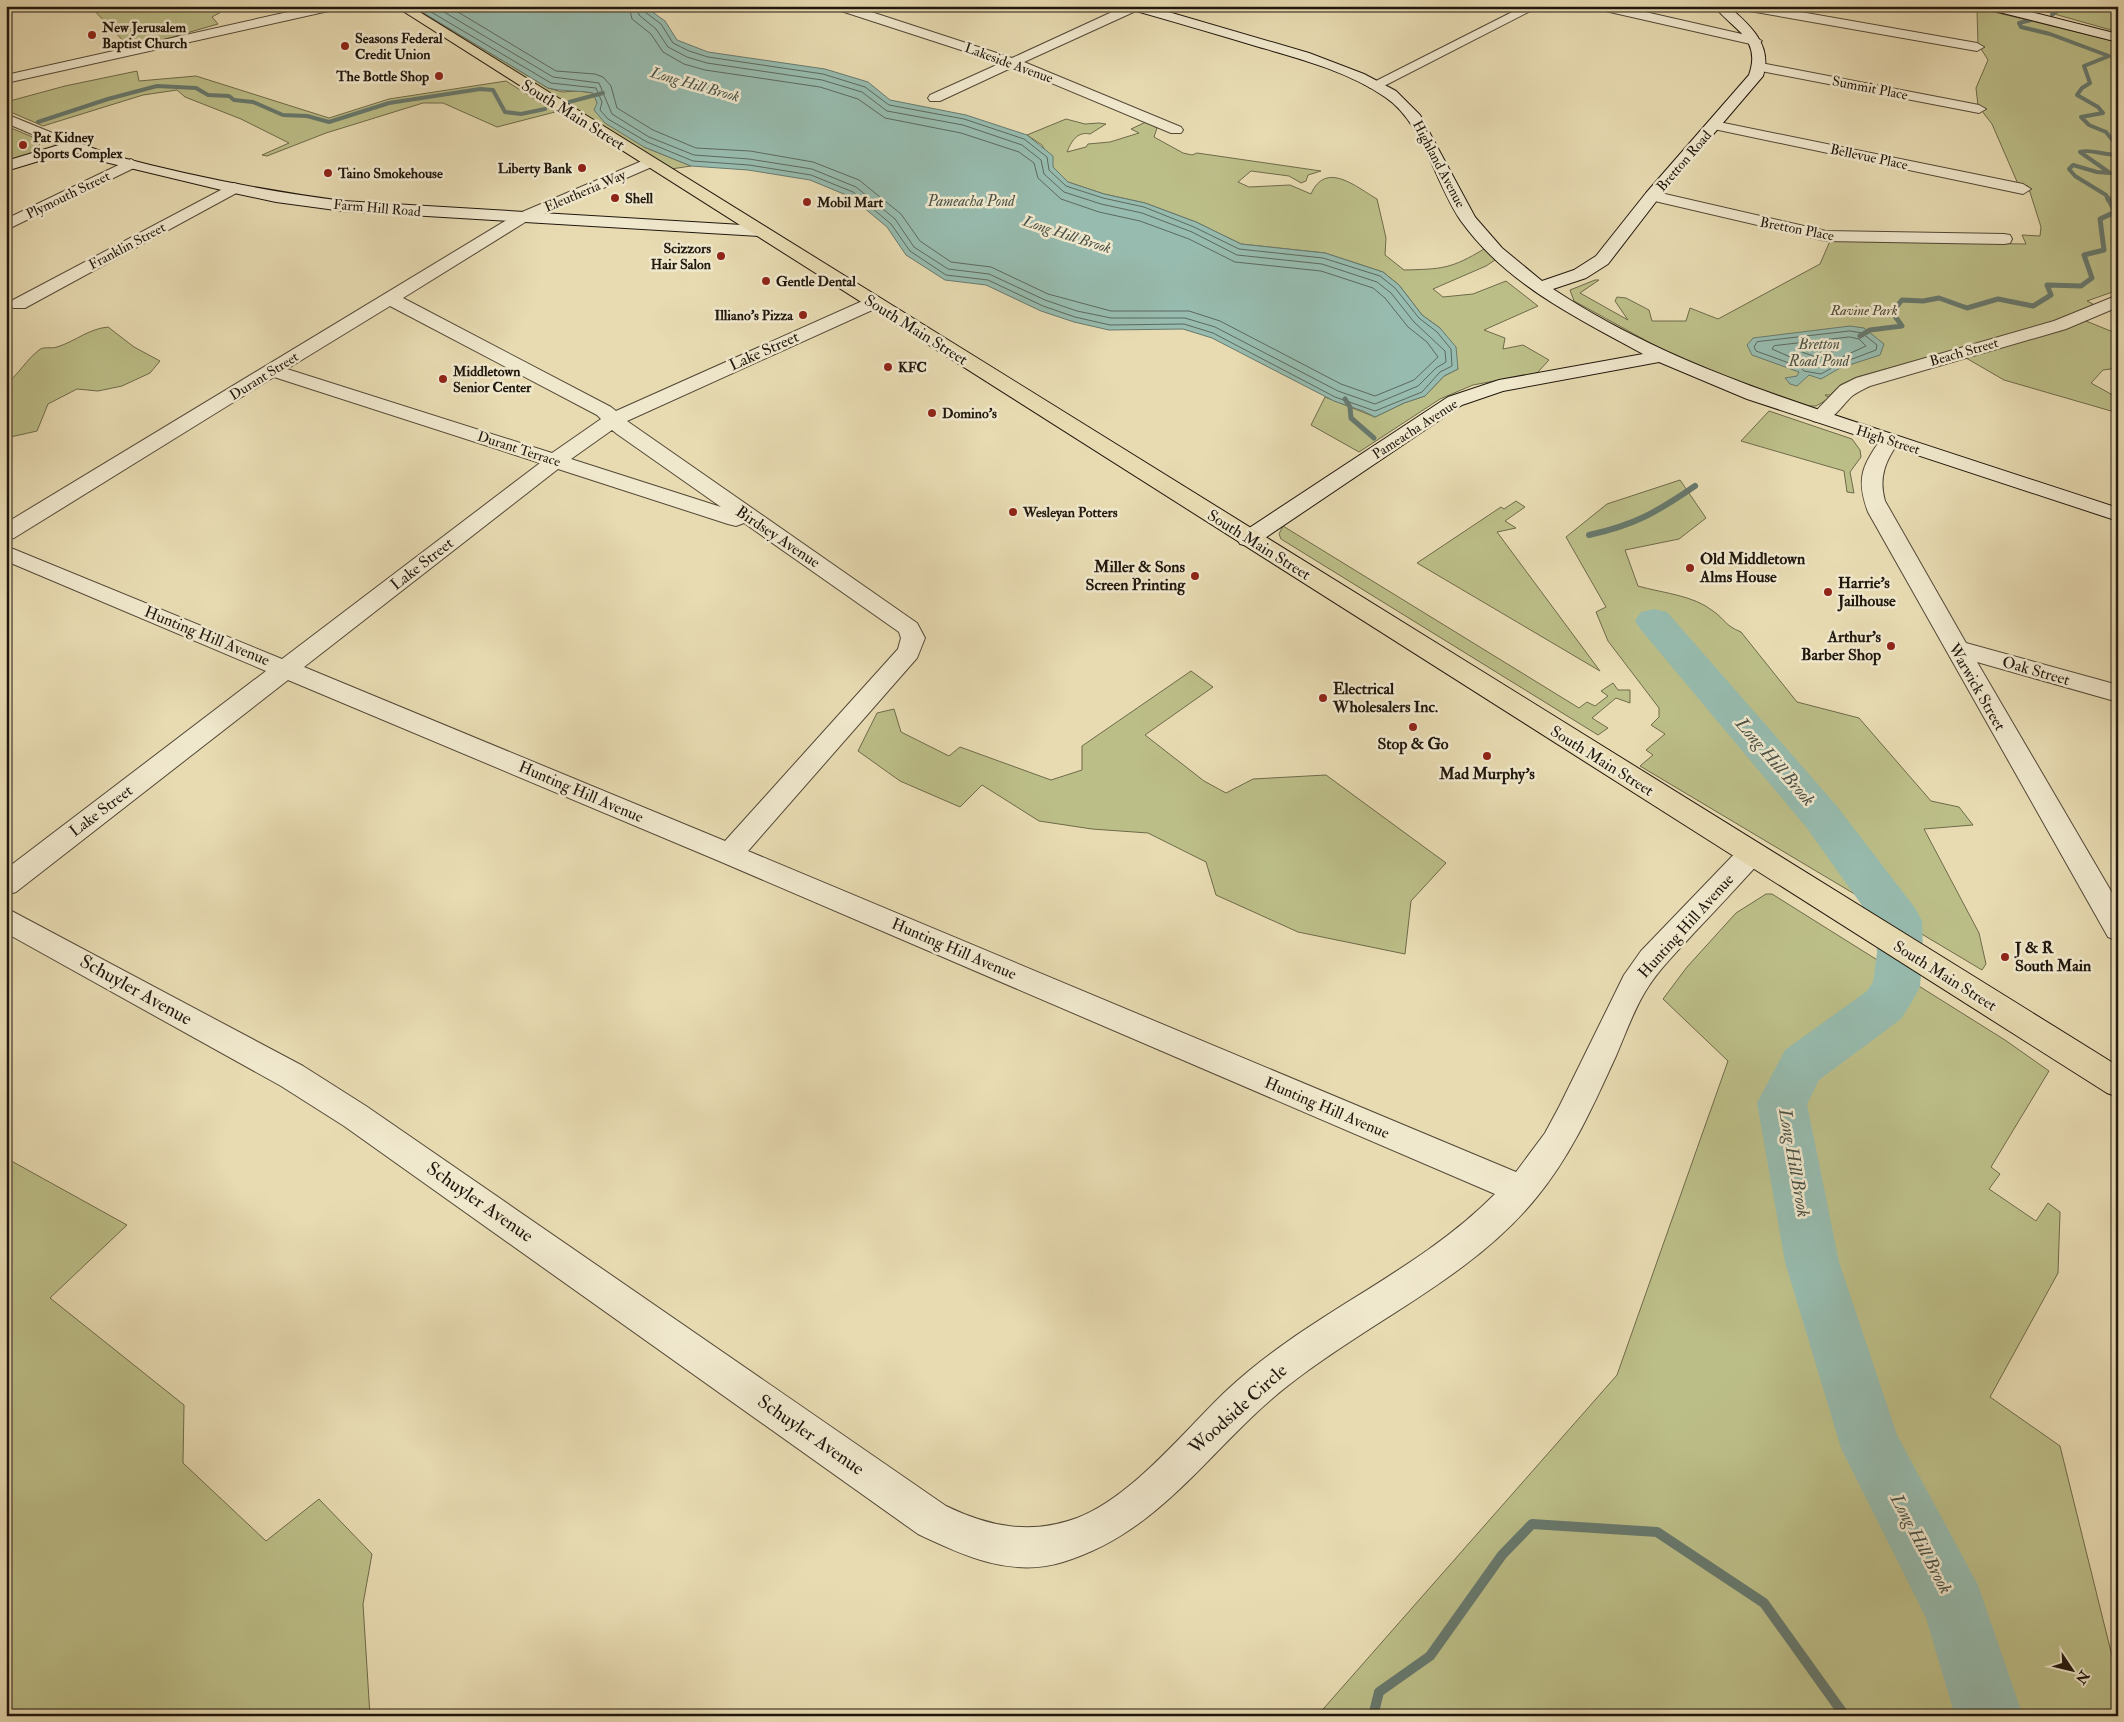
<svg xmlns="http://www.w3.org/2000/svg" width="2124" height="1722" viewBox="0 0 2124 1722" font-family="'IM FELL Double Pica',serif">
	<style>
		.green { fill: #bcbe88; stroke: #6e6a4a }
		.water { fill: #97bbae; stroke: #67796e }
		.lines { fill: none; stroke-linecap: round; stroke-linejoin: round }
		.shore { stroke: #5c695e; stroke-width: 1 }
		.stream-far3 { stroke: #67796e; stroke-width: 4 }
		.stream-far2 { stroke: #67796e; stroke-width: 5 }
		.stream-far1 { stroke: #67796e; stroke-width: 6 }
		.stream { stroke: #67796e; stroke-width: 10 }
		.river { fill: #97bbae; fill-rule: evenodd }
		.street-casing { stroke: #524836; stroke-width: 2 }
		.secondary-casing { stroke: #20170d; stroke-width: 2 }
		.primary-casing { stroke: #20170d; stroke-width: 2 }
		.street { fill: #f0e8cd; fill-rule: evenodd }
		.secondary { fill: #f0e8cd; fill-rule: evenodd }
		.primary { fill: #e8dbb2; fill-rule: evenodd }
		.poi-dot { fill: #8f2418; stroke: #f0e8cd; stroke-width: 2 }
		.labels { text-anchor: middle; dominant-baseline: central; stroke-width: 5; stroke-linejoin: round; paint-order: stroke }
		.far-poi-label { font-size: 14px; font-weight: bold; fill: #20170d; stroke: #f0e8cd; text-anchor: start }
		.far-street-label { font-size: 14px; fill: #20170d; stroke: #f0e8cd }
		.far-park-label { font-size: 14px; font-style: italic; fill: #4f4932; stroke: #f0e8cd }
		.far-water-label { font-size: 15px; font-style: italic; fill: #4a5045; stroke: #f0e8cd }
		.street-label { font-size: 16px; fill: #20170d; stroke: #f0e8cd }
		.poi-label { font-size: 16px; font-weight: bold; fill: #20170d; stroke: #f0e8cd; text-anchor: start }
		.water-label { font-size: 18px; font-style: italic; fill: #4a5045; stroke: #f0e8cd }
		.near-street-label { font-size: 19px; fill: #20170d; stroke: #f0e8cd }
	</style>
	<rect width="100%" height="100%" fill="#e8dbb2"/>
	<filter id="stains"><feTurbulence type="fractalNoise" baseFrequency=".004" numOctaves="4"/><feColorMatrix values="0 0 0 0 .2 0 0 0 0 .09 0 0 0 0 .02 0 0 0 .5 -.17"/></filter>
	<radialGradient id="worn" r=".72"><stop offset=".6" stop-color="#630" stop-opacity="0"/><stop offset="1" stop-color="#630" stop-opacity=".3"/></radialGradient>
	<g class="green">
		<polygon points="90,6 216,6 221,12 212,17 218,24 131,49"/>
		<polygon points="2026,6 2118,6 2118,32"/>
		<polygon points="1986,10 2118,42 2118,290 2087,301 2093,304 2089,307 2044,325 1857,377 1840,385 1830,395 1825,395 1830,398 1816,406 1809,406 1716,375 1665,351 1574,301 1570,290 1595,280 1599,280 1580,293 1628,320 1615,301 1617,297 1626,298 1649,310 1652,321 1686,321 1690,308 1718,319 1820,264 1830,241 2026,244 2022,235 2040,236 2041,227 2028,186 2018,184 1992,124 1978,106 1976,88 1988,60 1978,44 1977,11"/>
		<polygon points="425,14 548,88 562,92 578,91 593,93 644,147 691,166 671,169"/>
		<polygon points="137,71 139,81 196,76 329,118 389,99 506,81 555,112 497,127 443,103 423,103 326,133 267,156 262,155 289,143 241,119 185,97 177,90 143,95 43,126 6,110 6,102 65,86"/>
		<path d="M 1066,119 L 1085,124 L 1099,123 L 1106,124 L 1090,134 C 1077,131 1071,142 1067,152 L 1086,147 L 1088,144 L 1110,142 L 1139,133 L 1131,129 L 1146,122 L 1157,128 L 1154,137 L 1183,153 L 1192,155 L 1197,153 L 1321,171 L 1308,175 L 1306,181 L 1301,183 L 1289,176 L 1251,171 L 1238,182 L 1249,187 L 1290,185 L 1311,194 C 1326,160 1356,187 1377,199 L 1386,238 L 1385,255 L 1404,270 C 1442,269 1451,269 1484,249 L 1495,260 L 1486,266 L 1433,289 L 1443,297 L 1473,294 L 1506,281 L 1538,306 L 1484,330 L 1505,338 L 1503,349 L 1523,345 L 1549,360 L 1537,373 L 1473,385 L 1440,399 L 1359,452 L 1311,425 L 1325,397 L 1375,417 L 1404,403 L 1425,396 L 1444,376 L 1458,369 L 1440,328 L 1422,315 L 1399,285 L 1383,272 L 1325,253 L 1241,244 L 1196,222 L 1145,203 L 1104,194 L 1068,182 L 1053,167 L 1042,145 L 1027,135 Z"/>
		<polygon points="6,126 35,138 40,142 39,147 30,154 6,162"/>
		<polygon points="2086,321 2118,334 2118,368 2103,370 2091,383 2118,398 2118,413 2004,380 1966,358"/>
		<path d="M 108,327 L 134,347 L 160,361 L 150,373 L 122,386 L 98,391 L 77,389 L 48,404 L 37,431 L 6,438 L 6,384 C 19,374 26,360 39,350 C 44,346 51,349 57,347 C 76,341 88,329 108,327 Z"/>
		<polygon points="1769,411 1852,439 1860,450 1861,457 1850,472 1854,493 1847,492 1844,471 1741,441"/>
		<path d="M 1680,480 L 1706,518 L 1679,539 L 1625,550 L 1638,586 C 1662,593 1693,595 1713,611 C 1726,620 1724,625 1741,632 L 1797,702 L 1859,718 L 1931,801 L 1959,807 L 1973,825 L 1924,829 L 1979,933 L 1986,964 L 1982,970 L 1640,766 L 1653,755 L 1646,750 L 1665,734 L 1651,725 L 1659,717 L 1659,708 L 1608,641 L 1596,612 L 1606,607 L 1566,537 L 1607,504 Z"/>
		<polygon points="1516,501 1525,507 1505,521 1516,528 1497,532 1600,671 1417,563 1501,507 1504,509"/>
		<polygon points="1283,526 1579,708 1587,702 1595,706 1608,696 1601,691 1613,683 1618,690 1630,690 1630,703 1616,698 1592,718 1608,728 1598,735 1281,539 1279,534"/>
		<polygon points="1191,671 1213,687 1145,735 1204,781 1226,793 1253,779 1326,775 1446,863 1411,901 1405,954 1298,932 1216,895 1206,862 1148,833 1092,829 1039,821 982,785 960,807 900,781 858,751 877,713 894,709 901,732 949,756 960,747 1051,780 1082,770 1082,746"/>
		<polygon points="1766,894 1772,894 2005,1040 2049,1071 1991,1167 2000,1174 1989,1189 2036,1221 2048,1203 2060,1212 2058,1273 1990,1397 2060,1446 2118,1680 2118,1716 1317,1716 1617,1375 1728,1061 1663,999 1687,967 1736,913"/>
		<polygon points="6,1158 127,1225 50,1298 184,1405 183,1463 266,1541 319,1499 372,1554 363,1604 370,1716 6,1716"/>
	</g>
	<g class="water">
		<path d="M 412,6 L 644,6 L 665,21 L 677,40 L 708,52 L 825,69 L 868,82 L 890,100 L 966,115 L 1027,135 L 1053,156 L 1053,167 L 1068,182 L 1104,194 L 1145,203 L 1196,222 L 1241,244 L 1325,253 L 1383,272 L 1399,285 L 1422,315 L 1440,328 L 1456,347 L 1458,369 L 1444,376 L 1425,396 L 1404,403 L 1375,417 L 1363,411 L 1334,401 L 1212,338 L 1183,329 L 1109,330 L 1074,322 L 1041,311 L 986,285 L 945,280 L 906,255 L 887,227 L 851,197 L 810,180 L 748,170 L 691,166 L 644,147 L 605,123 L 594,110 L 597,103 L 593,93 C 578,90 564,92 548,88 Z"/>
		<polygon points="1850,326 1864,328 1884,344 1880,355 1840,368 1821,379 1809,375 1797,386 1790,384 1785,378 1797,376 1799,372 1752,355 1747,345 1753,338"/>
	</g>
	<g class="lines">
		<g class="shore">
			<polyline points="421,6 551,83 596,88 602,102 600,110 608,119 647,142 693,161 749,165 811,175 853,192 891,224 910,251 946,275 988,280 1043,306 1075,317 1110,325 1184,324 1213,333 1335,397 1375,411 1422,392 1440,372 1452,366 1451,349 1437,332 1419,318 1395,288 1380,276 1323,258 1239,249 1194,227 1144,207 1103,198 1066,186 1049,170 1047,157 1024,139 964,119 889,105 865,87 823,74 708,57 689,51 673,43 661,24 645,12 643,6"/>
			<polyline points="434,6 553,77 599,83 612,114 649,137 694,155 749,159 812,169 856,187 895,219 914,247 948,269 989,274 1045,300 1077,311 1111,318 1185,318 1215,327 1338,391 1375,404 1418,386 1436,368 1446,362 1445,351 1414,322 1391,293 1377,282 1322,264 1237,255 1192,232 1142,213 1101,204 1064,192 1044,174 1041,160 1022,145 963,125 887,111 862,92 822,80 707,63 687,57 668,47 656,29 639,15 637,6"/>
			<polyline points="448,6 556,71 595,74 603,77 611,86 617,108 653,130 696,148 750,151 813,162 859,180 901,214 920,241 951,262 991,267 1048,294 1111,311 1189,311 1220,321 1341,384 1375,396 1414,380 1438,357 1427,342 1408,327 1385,298 1373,288 1321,271 1235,262 1189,239 1140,221 1099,212 1061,199 1038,178 1034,163 1019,152 961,133 885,118 858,99 820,87 705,70 684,64 663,52 651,34 632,19 629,6"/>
			<polygon points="1850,331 1862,333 1877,345 1876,350 1839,364 1821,374 1804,371 1800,367 1756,351 1754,347 1757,342"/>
			<polygon points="1850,337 1859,339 1866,346 1820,367 1806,364 1772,349 1774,346"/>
			<polygon points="1832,346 1834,351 1819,358 1802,352 1804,349"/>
		</g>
		<g class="stream-far3">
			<polyline points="2052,15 2056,12 2057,6"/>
			<polyline points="2031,20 2019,23 2021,27 2050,34 2109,56 2084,66 2090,83 2082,88 2077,95 2098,107 2103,113 2081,117 2089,125 2106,132 2118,147"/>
			<polyline points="569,102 603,93"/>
			<polyline points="38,122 108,99 157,86 196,88 208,95 229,96 234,100 253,102 283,115 307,116 329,122 389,103 480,89 493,90 505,112 521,114 545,109"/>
			<path d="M 2108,200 L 2106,195 L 2075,176 L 2069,169 L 2073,165 L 2097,172 L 2110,173 L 2080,152 C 2093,148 2105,157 2118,154"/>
		</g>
		<g class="stream-far2">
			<polyline points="1860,336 1870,330 1902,326 1892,312 1902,300 1923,301 1939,298 1967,308 1998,299 2033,306 2051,295 2047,285 2081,286 2092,278 2084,255 2104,250 2100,219 2115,212 2108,198"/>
			<polyline points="1345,399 1350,407 1351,418 1374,438"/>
		</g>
		<path class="stream-far1" d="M 1589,535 C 1635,525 1657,512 1695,486"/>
		<polyline class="stream" points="1373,1716 1379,1692 1430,1656 1502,1555 1532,1524 1657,1532 1764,1603 1845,1716"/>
		<polygon class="river" points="1654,609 1667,612 1836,805 1915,908 1922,921 1923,953 1920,986 1913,1000 1901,1019 1819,1080 1807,1104 1839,1262 1897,1435 1978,1585 2023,1716 1955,1716 1926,1618 1841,1448 1785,1262 1757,1103 1785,1050 1867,991 1873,982 1877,953 1876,925 1806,827 1641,630 1635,621 1641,612"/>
		<defs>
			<g id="street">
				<polygon points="315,6 339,6 333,10 6,83 6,75"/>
				<polygon points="833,6 853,6 1012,58 1125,6 1140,6 1138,10 1024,62 1181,127 1183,130 1181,133 1171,133 1013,67 940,101 930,101 928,98 930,95 1001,63 835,9"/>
				<polygon points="1524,6 1540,6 1380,88 1370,88 1368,85"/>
				<polygon points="1595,6 1619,6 1755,37 1762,41 1755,45 1601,10"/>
				<polygon points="1738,6 1767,6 1977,43 1984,47 1977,51 1744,10"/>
				<polygon points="1761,63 1979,105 1986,109 1979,113 1756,70 1754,67"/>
				<polygon points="6,114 77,143 80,146 77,149 67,149 6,123"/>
				<polygon points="1714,121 2023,184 2031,189 2023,194 1709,128 1707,125 1709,122"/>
				<path d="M 649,158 L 657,163 L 654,166 L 527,221 L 403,298 L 611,407 L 616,411 L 867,299 L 879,299 L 882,303 L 879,307 L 627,421 L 917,623 L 925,638 L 917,658 L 748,851 L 1516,1172 L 1545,1133 L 1559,1107 L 1624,975 L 1641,951 L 1741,847 L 1751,843 L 1761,847 L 1765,854 L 1761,861 C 1738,886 1716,910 1693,934 C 1676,953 1658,970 1645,992 C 1633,1012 1625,1035 1616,1056 C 1593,1106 1571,1156 1536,1198 C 1471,1278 1370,1321 1290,1384 C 1211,1445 1164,1531 1063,1562 C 1012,1578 964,1556 918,1534 L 344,1126 L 281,1086 L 6,933 L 6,908 L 303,1066 L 366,1106 L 946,1506 C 989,1527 1031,1535 1077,1518 C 1132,1497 1184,1431 1226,1391 C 1307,1314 1416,1274 1495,1194 L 719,861 L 288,680 L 16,892 L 6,895 L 6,869 L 266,671 L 6,561 L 6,546 L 282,659 L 540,463 L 274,377 L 14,538 L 6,540 L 6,523 L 515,215 ZM 390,306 L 597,415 L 601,419 L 552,453 L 287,369 ZM 612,430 L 617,434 L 721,507 L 571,459 ZM 558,469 L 728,524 L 736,526 L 744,523 L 899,632 L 901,638 L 898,649 L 725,841 L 304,667 Z"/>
				<polygon points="131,159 139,164 136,167 6,230 6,219"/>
				<polygon points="234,183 240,185 242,188 240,191 25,308 13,308 10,304 13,300"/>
				<polygon points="1652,191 1826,231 2004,234 2010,235 2012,239 2010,243 2004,244 1826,241 1646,199 1644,196"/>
				<path d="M 2118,295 L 2118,307 L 2066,329 L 1870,386 C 1864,389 1857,392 1852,396 C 1840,407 1831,426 1813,421 L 1810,417 L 1840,386 L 1856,378 L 2054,321 Z"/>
				<path d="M 1890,434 L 1897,436 L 1900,440 C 1886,460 1878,476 1885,501 L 1966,643 L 2118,685 L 2118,702 L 1977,662 L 2118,903 L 2118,941 L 2108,937 L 1868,512 C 1855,477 1863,465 1883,436 Z"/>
			</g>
			<g id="secondary">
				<path d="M 1127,6 L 1148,6 L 1309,53 L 1364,74 L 1396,91 L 1420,115 L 1475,217 L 1502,248 L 1542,281 L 1574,270 L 1596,256 L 1646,193 L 1749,75 C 1762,38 1733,30 1714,6 L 1728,6 C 1750,25 1773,45 1763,76 L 1658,199 L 1608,264 L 1586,278 L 1553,289 C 1651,354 1763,392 1874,428 C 1955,455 2036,481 2118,508 L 2118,521 L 1747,399 L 1659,362 L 1503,391 L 1462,405 L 1256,544 L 1248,546 L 1240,544 L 1237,539 L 1240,534 L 1448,397 L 1499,380 L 1643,354 C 1577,318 1506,284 1461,221 C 1435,184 1424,123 1385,97 C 1349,72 1301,59 1259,47 C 1216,34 1172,21 1129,9 Z"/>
				<polygon points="1985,6 2007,6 2118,34 2118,42 1987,9"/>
				<path d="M 72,141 C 87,145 101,152 115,156 C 190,176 266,191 343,201 L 759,226 L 765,227 L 767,231 L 765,235 L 759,236 L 343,211 L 276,202 L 234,193 L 105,162 L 72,151 L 6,171 L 6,161 Z"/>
			</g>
			<polygon id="primary" points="395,6 410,6 2118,1066 2118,1097 2107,1093"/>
		</defs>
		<use href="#street" class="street-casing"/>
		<use href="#secondary" class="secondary-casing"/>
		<use href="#primary" class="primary-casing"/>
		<use href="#street" class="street"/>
		<use href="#secondary" class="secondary"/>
		<use href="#primary" class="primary"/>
	</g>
	<g class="poi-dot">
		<circle cx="92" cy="35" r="5"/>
		<circle cx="345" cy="46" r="5"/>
		<circle cx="439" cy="76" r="5"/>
		<circle cx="23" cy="145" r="5"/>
		<circle cx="582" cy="168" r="5"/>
		<circle cx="328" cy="173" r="5"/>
		<circle cx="615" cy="198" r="5"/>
		<circle cx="807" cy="202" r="5"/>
		<circle cx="721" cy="256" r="5"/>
		<circle cx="766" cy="281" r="5"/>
		<circle cx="803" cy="315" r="5"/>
		<circle cx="888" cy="367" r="5"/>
		<circle cx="443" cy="379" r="5"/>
		<circle cx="932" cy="413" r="5"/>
		<circle cx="1013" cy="512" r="5"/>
		<circle cx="1690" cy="568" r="5"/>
		<circle cx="1195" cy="576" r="5"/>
		<circle cx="1828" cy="592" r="5"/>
		<circle cx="1891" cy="646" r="5"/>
		<circle cx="1323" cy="698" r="5"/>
		<circle cx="1413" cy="727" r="5"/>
		<circle cx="1487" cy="756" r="5"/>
		<circle cx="2005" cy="957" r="5"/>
	</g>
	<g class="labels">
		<g class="far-poi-label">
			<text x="102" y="27">New Jerusalem<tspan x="102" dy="16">Baptist Church</tspan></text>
			<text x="355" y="38">Seasons Federal<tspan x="355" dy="16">Credit Union</tspan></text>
			<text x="429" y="76" text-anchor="end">The Bottle Shop</text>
			<text x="33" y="137">Pat Kidney<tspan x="33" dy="16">Sports Complex</tspan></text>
			<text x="572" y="168" text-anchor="end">Liberty Bank</text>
			<text x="338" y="173">Taino Smokehouse</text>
			<text x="625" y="198">Shell</text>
			<text x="817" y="202">Mobil Mart</text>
			<text x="711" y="248" text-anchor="end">Scizzors<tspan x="711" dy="16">Hair Salon</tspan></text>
			<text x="776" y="281">Gentle Dental</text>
			<text x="793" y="315" text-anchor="end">Illiano's Pizza</text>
			<text x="898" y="367">KFC</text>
			<text x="453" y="371">Middletown<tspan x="453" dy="16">Senior Center</tspan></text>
			<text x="942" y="413">Domino's</text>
			<text x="1023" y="512">Wesleyan Potters</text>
		</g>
		<g class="far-street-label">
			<text transform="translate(1009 63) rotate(20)">Lakeside Avenue</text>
			<text transform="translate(1870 88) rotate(11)">Summit Place</text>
			<text transform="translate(1869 157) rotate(12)">Bellevue Place</text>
			<text transform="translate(1684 161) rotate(-49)">Bretton Road</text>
			<text transform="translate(1439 164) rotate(62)">Highland Avenue</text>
			<text transform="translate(585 191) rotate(-23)">Eleutheria Way</text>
			<text transform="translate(68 195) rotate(-26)">Plymouth Street</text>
			<text transform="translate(377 208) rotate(5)">Farm Hill Road</text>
			<text transform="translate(1797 229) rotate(11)">Bretton Place</text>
			<text transform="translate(127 246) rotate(-28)">Franklin Street</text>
			<text transform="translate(1964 352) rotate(-16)">Beach Street</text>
			<text transform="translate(264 376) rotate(-32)">Durant Street</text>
			<text transform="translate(1415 429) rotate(-33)">Pameacha Avenue</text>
			<text transform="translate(1888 440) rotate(18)">High Street</text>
			<text transform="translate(519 449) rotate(18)">Durant Terrace</text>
		</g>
		<g class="far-park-label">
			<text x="1864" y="310">Ravine Park</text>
		</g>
		<g class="far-water-label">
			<text transform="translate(695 85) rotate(16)">Long Hill Brook</text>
			<text x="971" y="201">Pameacha Pond</text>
			<text transform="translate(1067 235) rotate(18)">Long Hill Brook</text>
			<text x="1819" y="344">Bretton<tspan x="1819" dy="17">Road Pond</tspan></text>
		</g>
		<g class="street-label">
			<text transform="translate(573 115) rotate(32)">South Main Street</text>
			<text transform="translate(916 330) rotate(32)">South Main Street</text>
			<text transform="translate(764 351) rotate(-24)">Lake Street</text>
			<text transform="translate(778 537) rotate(34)">Birdsey Avenue</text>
			<text transform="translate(1259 545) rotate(32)">South Main Street</text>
			<text transform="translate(422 564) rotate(-38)">Lake Street</text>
			<text transform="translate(207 636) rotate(22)">Hunting Hill Avenue</text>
			<text transform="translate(2036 671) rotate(16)">Oak Street</text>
			<text transform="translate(1977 687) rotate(60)">Warwick Street</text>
			<text transform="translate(1602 761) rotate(32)">South Main Street</text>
			<text transform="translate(581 792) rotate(23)">Hunting Hill Avenue</text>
			<text transform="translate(101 811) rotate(-37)">Lake Street</text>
			<text transform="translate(1686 926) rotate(-48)">Hunting Hill Avenue</text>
			<text transform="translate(954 949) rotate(23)">Hunting Hill Avenue</text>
			<text transform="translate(1945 976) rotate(32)">South Main Street</text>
			<text transform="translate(1327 1108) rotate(23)">Hunting Hill Avenue</text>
		</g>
		<g class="poi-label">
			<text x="1700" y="559">Old Middletown<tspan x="1700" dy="18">Alms House</tspan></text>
			<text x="1185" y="567" text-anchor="end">Miller &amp; Sons<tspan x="1185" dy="18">Screen Printing</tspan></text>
			<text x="1838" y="583">Harrie's<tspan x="1838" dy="18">Jailhouse</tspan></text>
			<text x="1881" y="637" text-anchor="end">Arthur's<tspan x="1881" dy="18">Barber Shop</tspan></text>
			<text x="1333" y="689">Electrical<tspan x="1333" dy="18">Wholesalers Inc.</tspan></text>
			<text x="1413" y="744" text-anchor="middle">Stop &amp; Go</text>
			<text x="1487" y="774" text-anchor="middle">Mad Murphy’s</text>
			<text x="2015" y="948">J &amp; R<tspan x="2015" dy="18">South Main</tspan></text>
		</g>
		<g class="water-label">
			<text transform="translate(1775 762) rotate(49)">Long Hill Brook</text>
			<text transform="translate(1794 1163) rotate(80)">Long Hill Brook</text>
			<text transform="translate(1921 1544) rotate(62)">Long Hill Brook</text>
		</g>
		<g class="near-street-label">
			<text transform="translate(136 990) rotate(29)">Schuyler Avenue</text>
			<text transform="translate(480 1202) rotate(35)">Schuyler Avenue</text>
			<text transform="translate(1238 1409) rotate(-42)">Woodside Circle</text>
			<text transform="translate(811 1435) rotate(35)">Schuyler Avenue</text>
		</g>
	</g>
	<rect width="2124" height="1722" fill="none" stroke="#e8dbb2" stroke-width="25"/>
	<rect x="8" y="8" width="2109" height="1707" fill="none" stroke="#20170d" stroke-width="2.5"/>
	<rect x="12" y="12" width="2099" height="1697" fill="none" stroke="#20170d"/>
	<g transform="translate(2072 1670) rotate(125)" stroke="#f0e8cd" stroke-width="4" paint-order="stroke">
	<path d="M0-4L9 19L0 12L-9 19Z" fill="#20170d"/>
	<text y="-8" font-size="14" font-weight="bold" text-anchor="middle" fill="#20170d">N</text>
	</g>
	<rect width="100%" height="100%" filter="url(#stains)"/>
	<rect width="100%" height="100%" fill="url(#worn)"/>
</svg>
